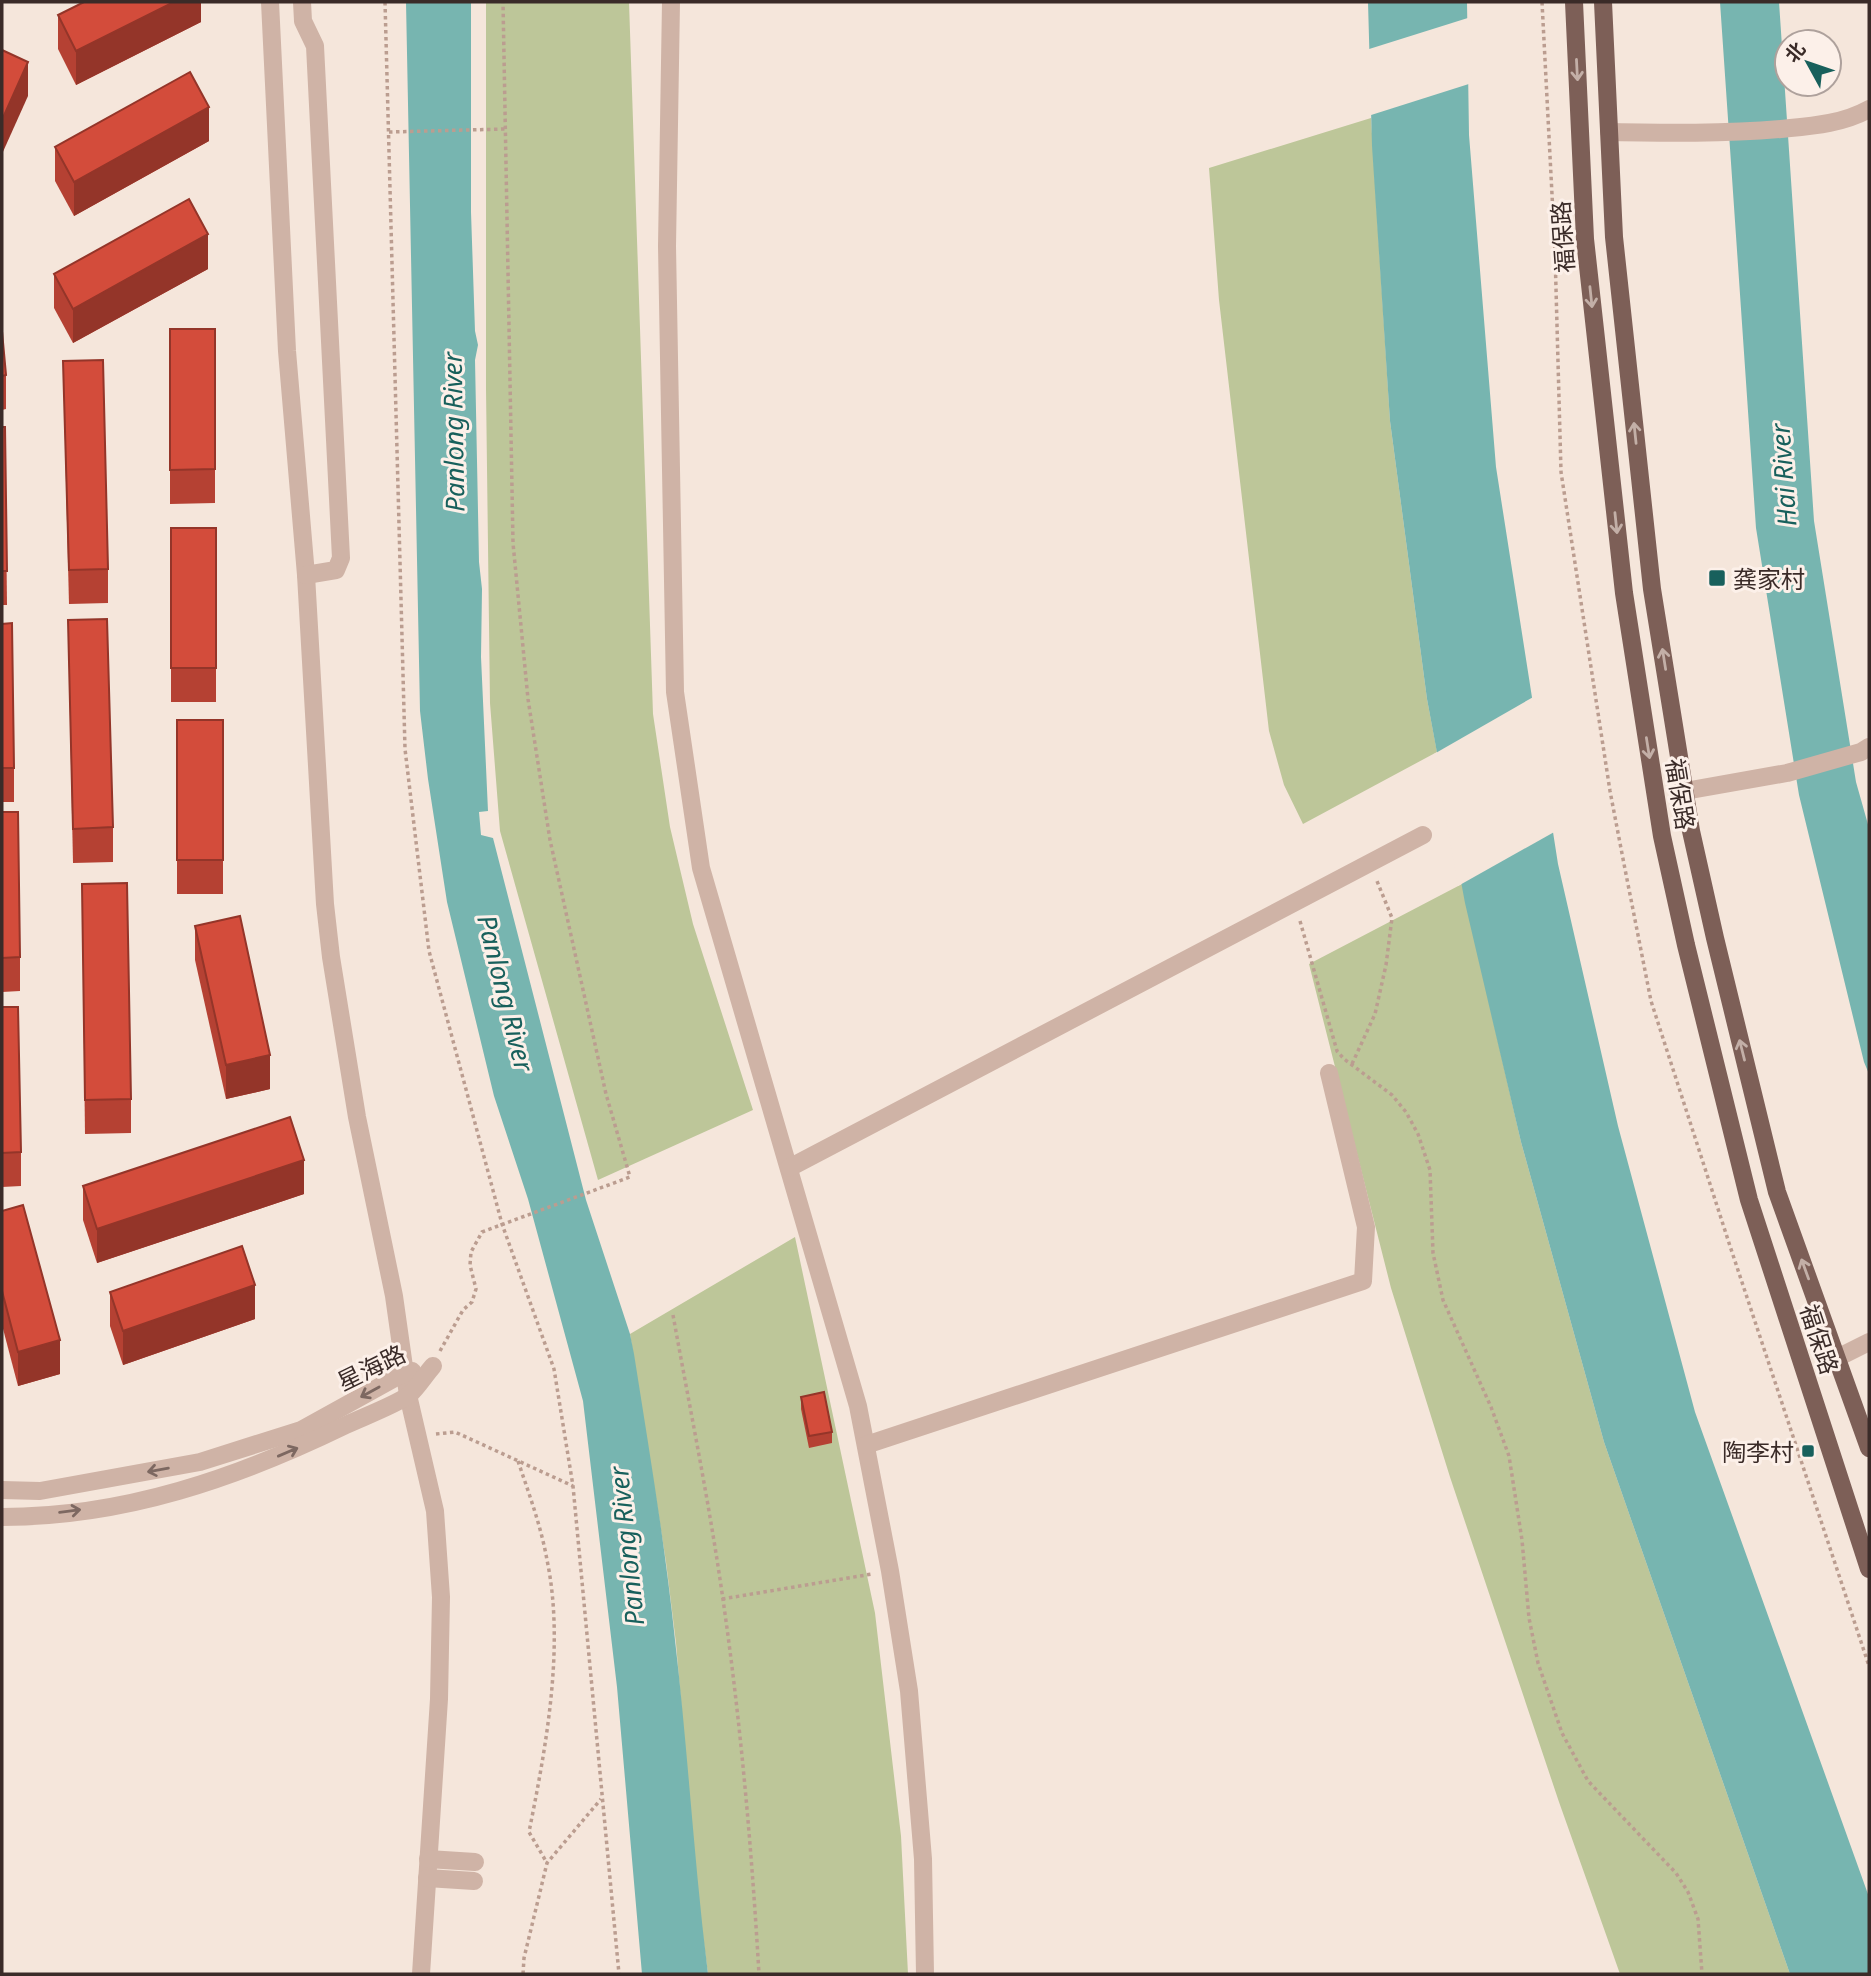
<svg xmlns="http://www.w3.org/2000/svg" width="1871" height="1976" viewBox="0 0 1871 1976" font-family="'Noto Sans','Noto Sans SC',sans-serif">
	<style>
		.green { fill: #bdc699 }
		.water { fill: #77b5b0 }
		.pier { fill: #f5e6db }
		.lines { fill: none; stroke-linecap: round; stroke-linejoin: round }
		.path { stroke: #bb9d90; stroke-width: 3.5; stroke-dasharray: 3.5 3.5; stroke-linecap: butt }
		.minor { stroke: #cfb3a6; stroke-width: 18 }
		.major { stroke: #7d5f57; stroke-width: 18 }
		.wall { fill: #b54133 }
		.shaded-wall { fill: #943529 }
		.building { fill: #d34c3b; stroke: #943529; stroke-width: 2 }
		.oneway { stroke: #c3afa7 }
		.oneway2 { stroke: #7d6861 }
		.poi-dot { fill: #18605c; stroke: #fcf0e9; stroke-width: 2.5 }
		.labels { text-anchor: middle; dominant-baseline: central; stroke-width: 6; stroke-linejoin: round; paint-order: stroke }
		.street-label { font-size: 24px; fill: #3a2b28; stroke: #fcf0e9 }
		.poi-label { font-size: 24px; fill: #3a2b28; stroke: #fcf0e9; text-anchor: start }
		.water-label { font-size: 26px; font-style: italic; fill: #18605c; stroke: #fcf0e9 }
	</style>
	<rect width="100%" height="100%" fill="#f5e6db"/>
	<g class="green">
		<polygon points="486,2 629,2 653,714 670,827 693,924 753,1110 598,1180 500,831 490,703 486,389"/>
		<polygon points="1371,118 1390,421 1427,699 1437,752 1303,824 1284,785 1269,731 1219,300 1209,168"/>
		<polygon points="1462,884 1521,1142 1604,1442 1790,1974 1620,1974 1559,1802 1450,1477 1391,1288 1309,964"/>
		<polygon points="795,1237 875,1613 901,1836 908,1974 708,1974 697,1891 676,1643 666,1562 630,1334"/>
	</g>
	<g class="water">
		<path d="M 406,2 L 471,2 L 471,212 L 475,331 L 478,345 L 475,360 L 479,562 L 482,589 L 481,657 L 488,811 L 479,812 L 481,835 L 493,838 L 586,1200 L 630,1334 L 634,1354 C 649,1449 665,1544 675,1640 C 688,1751 694,1863 708,1974 L 642,1974 L 617,1687 L 583,1401 L 528,1199 L 494,1096 L 447,902 L 428,779 L 420,711 Z"/>
		<polygon points="1368,2 1467,2 1469,135 1496,467 1558,864 1618,1126 1695,1412 1869,1897 1869,1974 1790,1974 1604,1442 1521,1142 1465,903 1427,699 1390,421 1372,146"/>
		<polygon points="1720,2 1779,2 1814,521 1856,782 1869,828 1869,1074 1864,1062 1799,795 1756,528"/>
	</g>
	<g class="pier">
		<polygon points="1471,17 1472,83 1368,116 1366,50"/>
		<polygon points="1535,696 1556,831 1458,886 1434,754"/>
	</g>
	<g class="lines">
		<g class="path">
			<polyline points="385,2 405,749 429,951 502,1224 554,1369 573,1486 619,1974"/>
			<polyline points="1542,2 1555,252 1561,472 1610,791 1624,864 1651,1001 1730,1246 1869,1666"/>
			<polyline points="389,132 505,129"/>
			<polyline points="1300,921 1337,1051 1344,1059 1392,1095 1406,1112 1418,1134 1430,1170 1433,1253 1443,1300 1491,1407 1509,1456 1522,1540 1529,1618 1538,1663 1562,1733 1588,1781 1676,1873 1688,1892 1698,1919 1702,1974"/>
			<polyline points="1352,1064 1375,1014 1386,965 1392,918 1377,881"/>
			<path d="M 673,1315 C 688,1398 705,1482 718,1566 C 739,1702 751,1838 759,1974"/>
			<polyline points="440,1351 463,1310 472,1302 476,1289 470,1265 471,1252 482,1232 630,1177 606,1094 550,840 528,699 513,543 503,2"/>
			<polyline points="436,1434 455,1432 573,1486"/>
			<path d="M 518,1461 C 529,1494 541,1526 547,1560 C 565,1646 546,1747 529,1832 L 547,1863"/>
			<polyline points="722,1599 872,1574"/>
			<polyline points="523,1974 524,1958 547,1863 601,1799"/>
		</g>
		<g class="minor">
			<polyline points="270,2 287,351 306,575 325,904 331,957 357,1117 394,1296 408,1395 435,1511 441,1597 439,1699 421,1974"/>
			<polyline points="302,2 303,21 315,46 341,558 336,570 306,575"/>
			<polyline points="671,2 667,246 675,692 701,868 858,1406 890,1571 909,1691 923,1859 925,1974"/>
			<path d="M 1609,132 C 1667,133 1723,134 1781,129 C 1811,126 1842,124 1869,109"/>
			<polyline points="1685,791 1787,773 1861,752 1869,747"/>
			<polyline points="789,1168 1423,835"/>
			<polyline points="1837,1358 1869,1342"/>
			<polyline points="866,1445 1363,1281 1366,1227 1329,1073"/>
			<polyline points="2,1490 40,1491 200,1462 301,1430 404,1373 412,1371"/>
			<path d="M 2,1517 C 124,1517 237,1478 346,1425 C 363,1417 395,1405 409,1395 C 418,1387 425,1375 433,1366"/>
			<polyline points="428,1859 475,1862"/>
			<polyline points="427,1878 474,1881"/>
		</g>
		<g class="major">
			<polyline points="1574,2 1585,239 1624,593 1662,836 1686,945 1749,1200 1869,1569"/>
			<polyline points="1603,2 1614,237 1652,589 1691,831 1715,938 1777,1192 1869,1448"/>
		</g>
	</g>
	<g class="wall">
		<polygon points="201,2 201,22 76,85 58,49 58,15"/>
		<polygon points="209,141 74,216 55,181 55,147"/>
		<polygon points="208,269 73,343 54,308 54,274"/>
		<polygon points="170,329 215,329 215,503 170,504"/>
		<polygon points="2,331 6,375 6,409 2,410"/>
		<polygon points="63,361 108,569 108,603 69,604"/>
		<polygon points="2,427 5,427 7,605 2,605"/>
		<rect x="171" y="528" width="45" height="174"/>
		<polygon points="68,620 113,827 113,862 73,863"/>
		<polygon points="2,624 14,768 14,802 2,802"/>
		<rect x="177" y="720" width="46" height="174"/>
		<polygon points="2,812 20,957 20,991 2,992"/>
		<polygon points="82,884 131,1099 131,1133 85,1134"/>
		<polygon points="195,926 270,1089 226,1099 195,960"/>
		<polygon points="2,1007 21,1152 21,1186 2,1187"/>
		<polygon points="83,1186 304,1194 97,1263 83,1220"/>
		<polygon points="2,1211 60,1374 18,1386 2,1325"/>
		<polygon points="110,1292 255,1319 123,1365 110,1326"/>
		<polygon points="801,1397 832,1432 832,1443 809,1448 801,1409"/>
	</g>
	<g class="shaded-wall">
		<polygon points="174,2 201,2 201,22 76,85 76,51"/>
		<polygon points="28,62 28,96 2,154 2,120"/>
		<polygon points="209,107 209,141 74,216 74,182"/>
		<polygon points="208,234 208,269 73,343 73,309"/>
		<polygon points="270,1055 270,1089 226,1099 226,1065"/>
		<polygon points="304,1160 304,1194 97,1263 97,1229"/>
		<polygon points="255,1285 255,1319 123,1365 123,1331"/>
		<polygon points="60,1340 60,1374 18,1386 18,1352"/>
	</g>
	<g class="building">
		<polygon points="84,2 174,2 76,51 58,15"/>
		<polygon points="2,50 28,62 2,120"/>
		<polygon points="190,72 209,107 74,182 55,147"/>
		<polygon points="189,199 208,234 73,309 54,274"/>
		<polygon points="170,329 215,329 215,469 170,470"/>
		<polygon points="2,331 6,375 2,376"/>
		<polygon points="103,360 108,569 69,570 63,361"/>
		<polygon points="2,427 5,427 7,571 2,571"/>
		<rect x="171" y="528" width="45" height="140"/>
		<polygon points="107,619 113,827 73,829 68,620"/>
		<polygon points="12,623 14,768 2,768 2,624"/>
		<rect x="177" y="720" width="46" height="140"/>
		<polygon points="2,812 18,812 20,957 2,958"/>
		<polygon points="127,883 131,1099 85,1100 82,884"/>
		<polygon points="240,916 270,1055 226,1065 195,926"/>
		<polygon points="2,1007 18,1007 21,1152 2,1153"/>
		<polygon points="290,1117 304,1160 97,1229 83,1186"/>
		<polygon points="23,1205 60,1340 18,1352 2,1291 2,1211"/>
		<polygon points="242,1246 255,1285 123,1331 110,1292"/>
		<polygon points="824,1392 832,1432 809,1436 801,1397"/>
	</g>
	<defs><path id="oneway-shaft" d="M-6 0H5M1.5-3L5.5 0L1.5 3" fill="none" stroke-width="1.6" stroke-linecap="round" stroke-linejoin="round" transform="scale(1.75)"/></defs>
	<g class="oneway">
		<use href="#oneway-shaft" transform="translate(1577 70) rotate(87)"/>
		<use href="#oneway-shaft" transform="translate(1591 297) rotate(84)"/>
		<use href="#oneway-shaft" transform="translate(1635 433) rotate(-96)"/>
		<use href="#oneway-shaft" transform="translate(1616 523) rotate(84)"/>
		<use href="#oneway-shaft" transform="translate(1664 659) rotate(-99)"/>
		<use href="#oneway-shaft" transform="translate(1648 748) rotate(81)"/>
		<use href="#oneway-shaft" transform="translate(1742 1050) rotate(-104)"/>
		<use href="#oneway-shaft" transform="translate(1805 1269) rotate(-110)"/>
	</g>
	<g class="oneway2">
		<use href="#oneway-shaft" transform="translate(370 1392) rotate(151)"/>
		<use href="#oneway-shaft" transform="translate(288 1452) rotate(-23)"/>
		<use href="#oneway-shaft" transform="translate(158 1470) rotate(170)"/>
		<use href="#oneway-shaft" transform="translate(70 1511) rotate(-7)"/>
	</g>
	<g class="poi-dot">
		<rect x="1708" y="569" width="18" height="18" rx="3.5"/>
		<rect x="1801" y="1444" width="14" height="14" rx="3.5"/>
	</g>
	<g class="labels">
		<g class="street-label">
			<text transform="translate(1562 237) rotate(-94)">福保路</text>
			<text transform="translate(1681 794) rotate(81)">福保路</text>
			<text transform="translate(1820 1339) rotate(72)">福保路</text>
			<text transform="translate(371 1367) rotate(-26)">星海路</text>
		</g>
		<g class="poi-label">
			<text x="1733" y="578">龚家村</text>
			<text x="1794" y="1451" text-anchor="end">陶李村</text>
		</g>
		<g class="water-label">
			<text transform="translate(453 432) rotate(-91)">Panlong River</text>
			<text transform="translate(1783 475) rotate(-94)">Hai River</text>
			<text transform="translate(506 993) rotate(76)">Panlong River</text>
			<text transform="translate(626 1546) rotate(-96)">Panlong River</text>
		</g>
	</g>
	<rect width="1871" height="1976" fill="none" stroke="#3a2b28" stroke-width="7"/>
	<g transform="translate(1808 63) rotate(310)"><circle r="33" fill="#fcf0e9" stroke="#aea19c" stroke-width="2"/>
	<path d="M0-5L12 26L0 18L-12 26Z" fill="#18605c"/>
	<text y="-10" font-size="19" font-weight="bold" text-anchor="middle" fill="#3a2b28">北</text>
	</g>
</svg>
